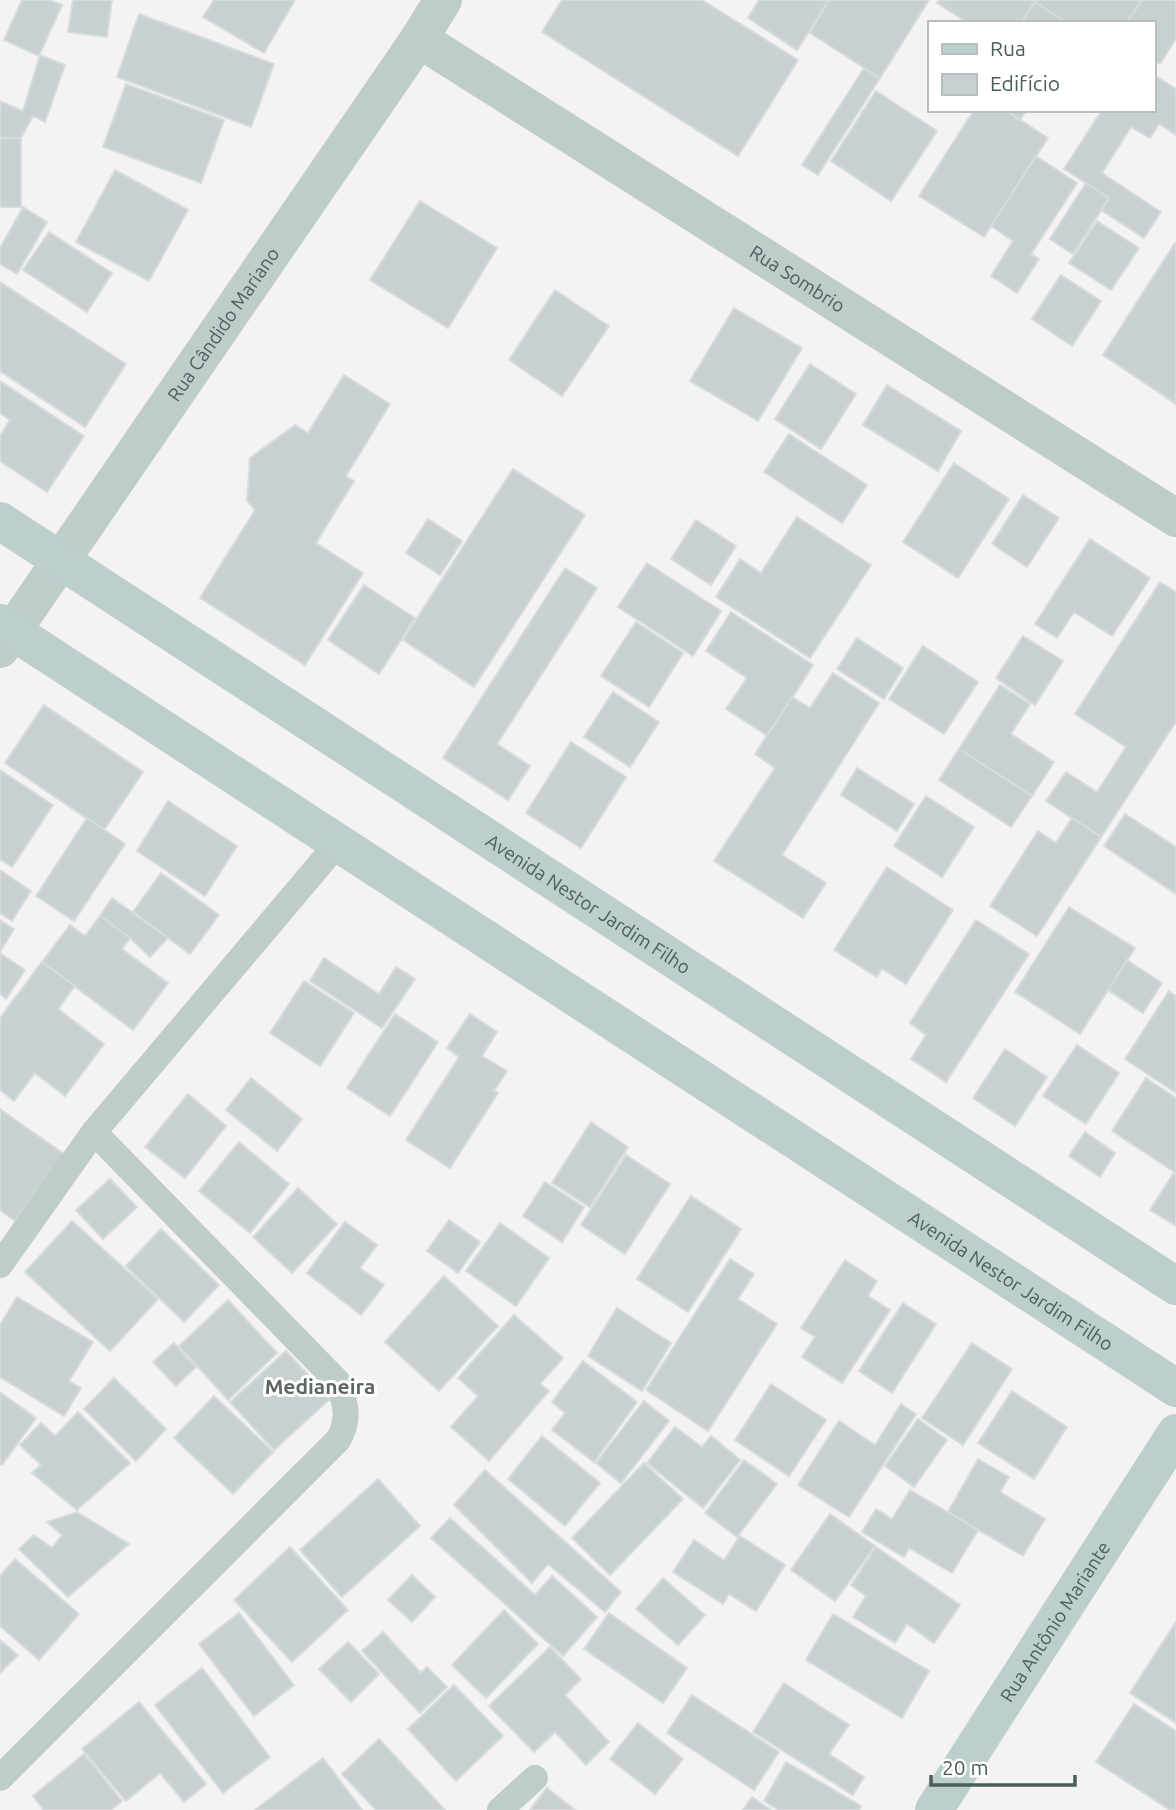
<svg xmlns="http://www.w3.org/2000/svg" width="1176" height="1810" viewBox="0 0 1176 1810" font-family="Ubuntu,sans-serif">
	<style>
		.building { fill: #c9d0d1; stroke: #d6dcdd; stroke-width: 2 }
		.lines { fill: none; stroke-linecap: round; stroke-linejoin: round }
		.lane { stroke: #becdca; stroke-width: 26 }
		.street { stroke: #becdca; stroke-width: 38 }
		.secondary { stroke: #bccfcc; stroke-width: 38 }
		.labels { text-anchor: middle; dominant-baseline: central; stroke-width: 6; stroke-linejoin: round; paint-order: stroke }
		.street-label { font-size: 19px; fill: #4a5e5b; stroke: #fff }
		.neighbourhood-label { font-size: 21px; font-weight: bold; fill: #5e6665; stroke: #fff }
	</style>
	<rect width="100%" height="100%" fill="#f4f2f3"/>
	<g class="building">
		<polygon points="22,0 50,0 62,5 39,56 4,40"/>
		<polygon points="73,0 112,0 107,37 68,32"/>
		<polygon points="214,0 295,0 264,53 203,17"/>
		<polygon points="562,0 702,0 798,60 738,156 542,32"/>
		<polygon points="759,0 829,0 797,50 748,18"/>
		<polygon points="829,0 929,0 880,78 810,33"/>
		<polygon points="939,0 1032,0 1035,2 1021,23 968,23 937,3"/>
		<polygon points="1037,0 1142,0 1127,23 1067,23 1035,2"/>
		<polygon points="1142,0 1176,0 1176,39 1160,64 1153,60 1153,23 1127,23"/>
		<polygon points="1035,2 1067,23 1021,23"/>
		<polygon points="139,14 274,64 251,127 117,77"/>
		<polygon points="40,55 65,65 45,122 33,116 21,138 0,138 0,101 23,111"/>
		<polygon points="864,68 880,78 818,175 802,165"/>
		<polygon points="1153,74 1176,89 1176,135 1159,124 1150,138 1131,127 1102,173 1161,212 1144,238 1101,210 1109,198 1064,169 1102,110 1153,110"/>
		<polygon points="126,84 224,120 201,183 103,147"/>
		<polygon points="876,91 937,131 891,201 831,161"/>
		<polygon points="974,110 1005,110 1048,138 984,237 919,196"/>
		<polygon points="1005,110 1027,110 1020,120"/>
		<rect x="0" y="138" width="21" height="69"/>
		<polygon points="1036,156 1077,183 1031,254 1039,259 1017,293 991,276 1013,241 991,226"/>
		<polygon points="115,170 188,210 149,281 76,242"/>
		<polygon points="1086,183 1109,198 1073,254 1050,239"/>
		<polygon points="420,201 497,248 448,328 370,280"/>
		<polygon points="23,207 47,222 17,274 0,264 0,248"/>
		<polygon points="1097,221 1139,248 1111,290 1069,263"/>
		<polygon points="49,232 112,273 87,312 23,270"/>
		<polygon points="1175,243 1176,244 1176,404 1103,355"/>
		<polygon points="1061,275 1101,301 1072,346 1032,319"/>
		<polygon points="0,282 126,364 85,427 0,371"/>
		<polygon points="555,290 609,326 562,396 509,360"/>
		<polygon points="734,308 802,348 758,421 690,381"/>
		<polygon points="810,364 856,394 821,449 775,419"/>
		<polygon points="344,375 390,404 346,476 354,481 316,543 363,573 305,665 200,598 255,510 247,501 250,458 295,425 308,433"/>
		<polygon points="0,381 84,436 47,492 0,461 0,436 10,420 0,413"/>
		<polygon points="887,385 961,431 938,471 863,425"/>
		<polygon points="789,434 867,485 842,523 764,472"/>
		<polygon points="954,463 1009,499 958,578 903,542"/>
		<polygon points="513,469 585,515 474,687 403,640"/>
		<polygon points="1023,495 1059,518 1027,567 992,544"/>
		<polygon points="797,517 871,565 810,658 716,597 740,559 761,573"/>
		<polygon points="428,519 462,541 440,575 406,553"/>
		<polygon points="696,520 736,546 711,585 671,559"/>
		<polygon points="1090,539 1150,578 1112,636 1074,612 1057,638 1035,624"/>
		<polygon points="647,563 721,611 693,656 618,607"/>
		<polygon points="565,568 597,588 497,744 530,766 508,800 443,758"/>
		<polygon points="1160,582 1176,592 1176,722 1101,837 1046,801 1066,772 1097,792 1126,747 1075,714"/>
		<polygon points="364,585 415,618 379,674 328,640"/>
		<polygon points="731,612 813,665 768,736 726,709 747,678 706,651"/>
		<polygon points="636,622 683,653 649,707 601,676"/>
		<polygon points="1023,636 1063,661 1035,705 996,678"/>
		<polygon points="857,638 903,668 884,699 837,669"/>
		<polygon points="923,646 978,682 944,734 889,699"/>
		<polygon points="833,673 879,703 782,855 826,883 803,918 714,861 775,768 755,754 792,697 810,708"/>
		<polygon points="1000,685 1030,704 1011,734 1054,762 1032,796 959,749"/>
		<polygon points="613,692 659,722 630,767 584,737"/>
		<polygon points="44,705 143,772 104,830 5,763"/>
		<polygon points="571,742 626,777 581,848 526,813"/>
		<polygon points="959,749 1032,796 1011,827 939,780"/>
		<polygon points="857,768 914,804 897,831 841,795"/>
		<polygon points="0,770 53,805 12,867 0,859"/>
		<polygon points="926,796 974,827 942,877 894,846"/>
		<polygon points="168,801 237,846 205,896 137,851"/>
		<polygon points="1125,814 1176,847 1176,894 1104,846"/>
		<polygon points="87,818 125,844 74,921 36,896"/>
		<polygon points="1072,818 1101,837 1037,936 990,906 1038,831 1056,843"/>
		<polygon points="887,867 953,910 906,984 882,969 877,977 834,950"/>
		<polygon points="0,870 31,891 12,921 0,913"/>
		<polygon points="161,873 219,915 190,954 133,912"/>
		<polygon points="112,898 168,938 150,957 130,938 100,916"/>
		<polygon points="1069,907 1135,948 1080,1034 1015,992"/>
		<polygon points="100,916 130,938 122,949 168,983 133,1030 42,962 70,925 85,936"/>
		<polygon points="0,920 14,929 0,952"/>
		<polygon points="976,920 1029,954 946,1082 911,1059 926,1035 910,1023"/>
		<polygon points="0,953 25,970 6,999 0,994"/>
		<polygon points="324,958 379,994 396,967 415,979 382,1028 310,981"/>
		<polygon points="1127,960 1162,983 1143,1013 1108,990"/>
		<polygon points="42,962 75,986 58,1009 104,1044 65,1096 35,1073 14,1101 0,1090 0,1018"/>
		<polygon points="304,981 354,1013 320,1066 270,1033"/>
		<polygon points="1169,991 1176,996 1176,1093 1125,1059"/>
		<polygon points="395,1014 438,1042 390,1116 347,1088"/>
		<polygon points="470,1014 497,1032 482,1056 507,1071 494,1091 498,1093 450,1168 406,1140 459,1057 447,1048"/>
		<polygon points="1077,1045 1119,1073 1086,1124 1043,1096"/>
		<polygon points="1005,1049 1047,1077 1015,1126 973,1098"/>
		<polygon points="251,1078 302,1119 277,1151 226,1110"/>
		<polygon points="1146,1078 1176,1098 1176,1173 1112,1131"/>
		<polygon points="188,1094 226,1126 185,1178 145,1147"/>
		<polygon points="0,1109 64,1154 15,1221 0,1210"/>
		<polygon points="591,1122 628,1147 590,1207 552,1183"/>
		<polygon points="1085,1132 1115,1153 1100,1177 1069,1156"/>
		<polygon points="239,1142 289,1184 250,1233 199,1191"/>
		<polygon points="626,1155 670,1184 625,1254 581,1225"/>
		<polygon points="1173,1174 1176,1175 1176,1226 1150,1210"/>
		<polygon points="110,1179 137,1207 103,1239 76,1210"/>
		<polygon points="545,1182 584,1207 562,1242 523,1216"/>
		<polygon points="298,1188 337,1224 292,1273 253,1237"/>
		<polygon points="691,1196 741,1229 688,1312 637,1279"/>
		<polygon points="449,1220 480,1242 458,1273 427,1251"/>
		<polygon points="72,1221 158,1299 110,1351 25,1272"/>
		<polygon points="345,1222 377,1245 360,1268 384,1285 361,1315 307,1273"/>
		<polygon points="500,1223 549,1258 516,1306 466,1271"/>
		<polygon points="161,1229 219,1285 184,1322 126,1266"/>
		<polygon points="730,1259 754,1274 738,1299 777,1324 708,1431 646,1390"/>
		<polygon points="845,1260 877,1281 868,1296 890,1310 842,1383 802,1357 815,1337 801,1328"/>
		<polygon points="444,1276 498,1326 439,1391 385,1342"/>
		<polygon points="17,1297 93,1342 69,1381 81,1388 64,1416 0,1377 0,1325"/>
		<polygon points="228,1300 277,1353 228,1400 179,1346"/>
		<polygon points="903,1303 936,1324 892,1393 859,1371"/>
		<polygon points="617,1308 671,1343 642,1391 588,1356"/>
		<polygon points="514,1315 563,1358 540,1384 549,1391 489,1461 451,1427 478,1396 458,1378"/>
		<polygon points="174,1343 196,1367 176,1386 153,1362"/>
		<polygon points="972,1343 1012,1369 963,1445 922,1418"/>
		<polygon points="286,1351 330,1399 274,1450 230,1402"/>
		<polygon points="583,1361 637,1402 594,1462 552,1430 565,1413 552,1402"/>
		<polygon points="114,1378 166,1429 136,1461 84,1409"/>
		<polygon points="771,1384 826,1420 789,1476 735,1440"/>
		<polygon points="1012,1391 1067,1427 1034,1479 978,1443"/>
		<polygon points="0,1392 36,1418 2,1465 0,1463"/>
		<polygon points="214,1396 273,1452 233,1494 174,1438"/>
		<polygon points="644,1401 669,1421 621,1483 596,1463"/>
		<polygon points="901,1404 916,1414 849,1517 798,1485 839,1421 875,1445"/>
		<polygon points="78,1412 130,1463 77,1510 32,1473 41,1465 20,1445 41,1423 55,1436"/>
		<polygon points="918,1419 947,1440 914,1487 885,1466"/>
		<polygon points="675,1427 702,1447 711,1436 740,1460 703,1508 647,1463"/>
		<polygon points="542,1436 600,1483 565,1526 508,1479"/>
		<polygon points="978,1459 1009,1477 1000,1492 1045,1519 1023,1556 948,1512"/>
		<polygon points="744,1460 777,1484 737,1537 705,1513"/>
		<polygon points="644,1463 683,1499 610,1575 572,1538"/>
		<polygon points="485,1470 621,1592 605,1612 548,1564 532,1583 454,1505"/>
		<polygon points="378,1479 420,1526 342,1597 300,1550"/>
		<polygon points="910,1490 978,1530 952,1573 909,1548 904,1557 862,1532 876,1509 892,1519"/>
		<polygon points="77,1512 129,1544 68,1597 19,1549 34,1535 52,1548 62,1535 47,1522"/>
		<polygon points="830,1514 875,1546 835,1601 791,1570"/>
		<polygon points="450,1518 535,1595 552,1576 597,1617 563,1656 431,1538"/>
		<polygon points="740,1536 785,1565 756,1611 729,1594 723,1604 673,1572 694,1540 724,1560"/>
		<polygon points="290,1547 348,1610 292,1662 234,1600"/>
		<polygon points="876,1547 960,1605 934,1643 907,1624 895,1643 853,1617 866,1596 851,1585"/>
		<polygon points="15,1559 79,1614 39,1660 0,1626 0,1576"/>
		<polygon points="412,1575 435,1597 412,1622 388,1600"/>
		<polygon points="663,1578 705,1615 678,1645 636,1609"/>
		<polygon points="504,1610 538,1644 486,1698 452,1665"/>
		<polygon points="239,1613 294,1685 254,1716 199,1644"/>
		<polygon points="609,1613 687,1668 663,1703 584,1649"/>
		<polygon points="833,1614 929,1671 902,1718 806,1660"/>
		<polygon points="1176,1622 1176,1723 1130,1693"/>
		<polygon points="383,1632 421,1673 427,1667 447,1687 420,1713 362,1651"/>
		<polygon points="0,1640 18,1655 0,1673"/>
		<polygon points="348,1642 379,1674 351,1702 319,1669"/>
		<polygon points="550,1647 581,1679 565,1695 609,1742 586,1765 555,1732 534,1752 489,1706"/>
		<polygon points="202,1668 270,1757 223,1793 155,1705"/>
		<polygon points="784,1683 849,1725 829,1754 864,1777 853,1795 753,1732"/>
		<polygon points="454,1685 503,1736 456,1781 408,1729"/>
		<polygon points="692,1695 779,1752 754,1790 667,1733"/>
		<polygon points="139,1702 206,1784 184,1802 160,1773 126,1801 82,1749"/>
		<polygon points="1134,1704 1176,1731 1176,1810 1170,1810 1096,1762"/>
		<polygon points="638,1723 683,1759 655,1794 610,1759"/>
		<polygon points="379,1739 445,1810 376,1810 342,1774"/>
		<polygon points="84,1754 122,1801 111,1810 44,1810 33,1796"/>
		<polygon points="323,1758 362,1810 255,1810"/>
		<polygon points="786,1762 861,1806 859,1810 779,1810 764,1801"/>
		<polygon points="547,1788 575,1810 530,1810"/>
		<polygon points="752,1797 771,1810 743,1810"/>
	</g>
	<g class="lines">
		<g class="lane">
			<polyline points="0,1265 94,1132 338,843"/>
			<path d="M 0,1778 L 338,1440 C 350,1420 346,1404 338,1382 L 94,1132"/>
			<polyline points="500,1810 535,1778"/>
		</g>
		<g class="street">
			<path id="s1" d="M 419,39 L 1176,518"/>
			<path id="s2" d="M 0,649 L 419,39 L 443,0"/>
		</g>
		<g class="secondary">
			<path id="s3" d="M 0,521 L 1176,1286"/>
			<path id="s4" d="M 0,623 L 1176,1388"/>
			<path id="s5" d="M 934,1810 L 1176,1433"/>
		</g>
	</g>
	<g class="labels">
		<g class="street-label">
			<text stroke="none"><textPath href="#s1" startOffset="448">Rua Sombrio</textPath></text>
			<text stroke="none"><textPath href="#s2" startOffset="394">Rua Cândido Mariano</textPath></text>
			<text stroke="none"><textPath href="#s3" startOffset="702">Avenida Nestor Jardim Filho</textPath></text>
			<text stroke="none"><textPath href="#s4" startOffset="1206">Avenida Nestor Jardim Filho</textPath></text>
			<text stroke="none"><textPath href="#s5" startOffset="224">Rua Antônio Mariante</textPath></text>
		</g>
		<g class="neighbourhood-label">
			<text x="320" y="1386">Medianeira</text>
		</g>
	</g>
	<rect x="928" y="21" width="228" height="91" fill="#ffffff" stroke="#b7bfbd" stroke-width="2"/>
	<rect x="942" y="44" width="35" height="10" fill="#bccfcc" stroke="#b7bfbd" stroke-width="2"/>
	<text x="990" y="56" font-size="21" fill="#4a5e5b">Rua</text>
	<rect x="942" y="74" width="35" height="21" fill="#c9d0d1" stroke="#b7bfbd" stroke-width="2"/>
	<text x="990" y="91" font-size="21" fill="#4a5e5b">Edifício</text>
	<path d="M931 1775v10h144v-10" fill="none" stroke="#4a5e5b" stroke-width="3.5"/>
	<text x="942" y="1775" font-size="21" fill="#4a5e5b" stroke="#ffffff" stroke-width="5" paint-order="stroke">20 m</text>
</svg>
